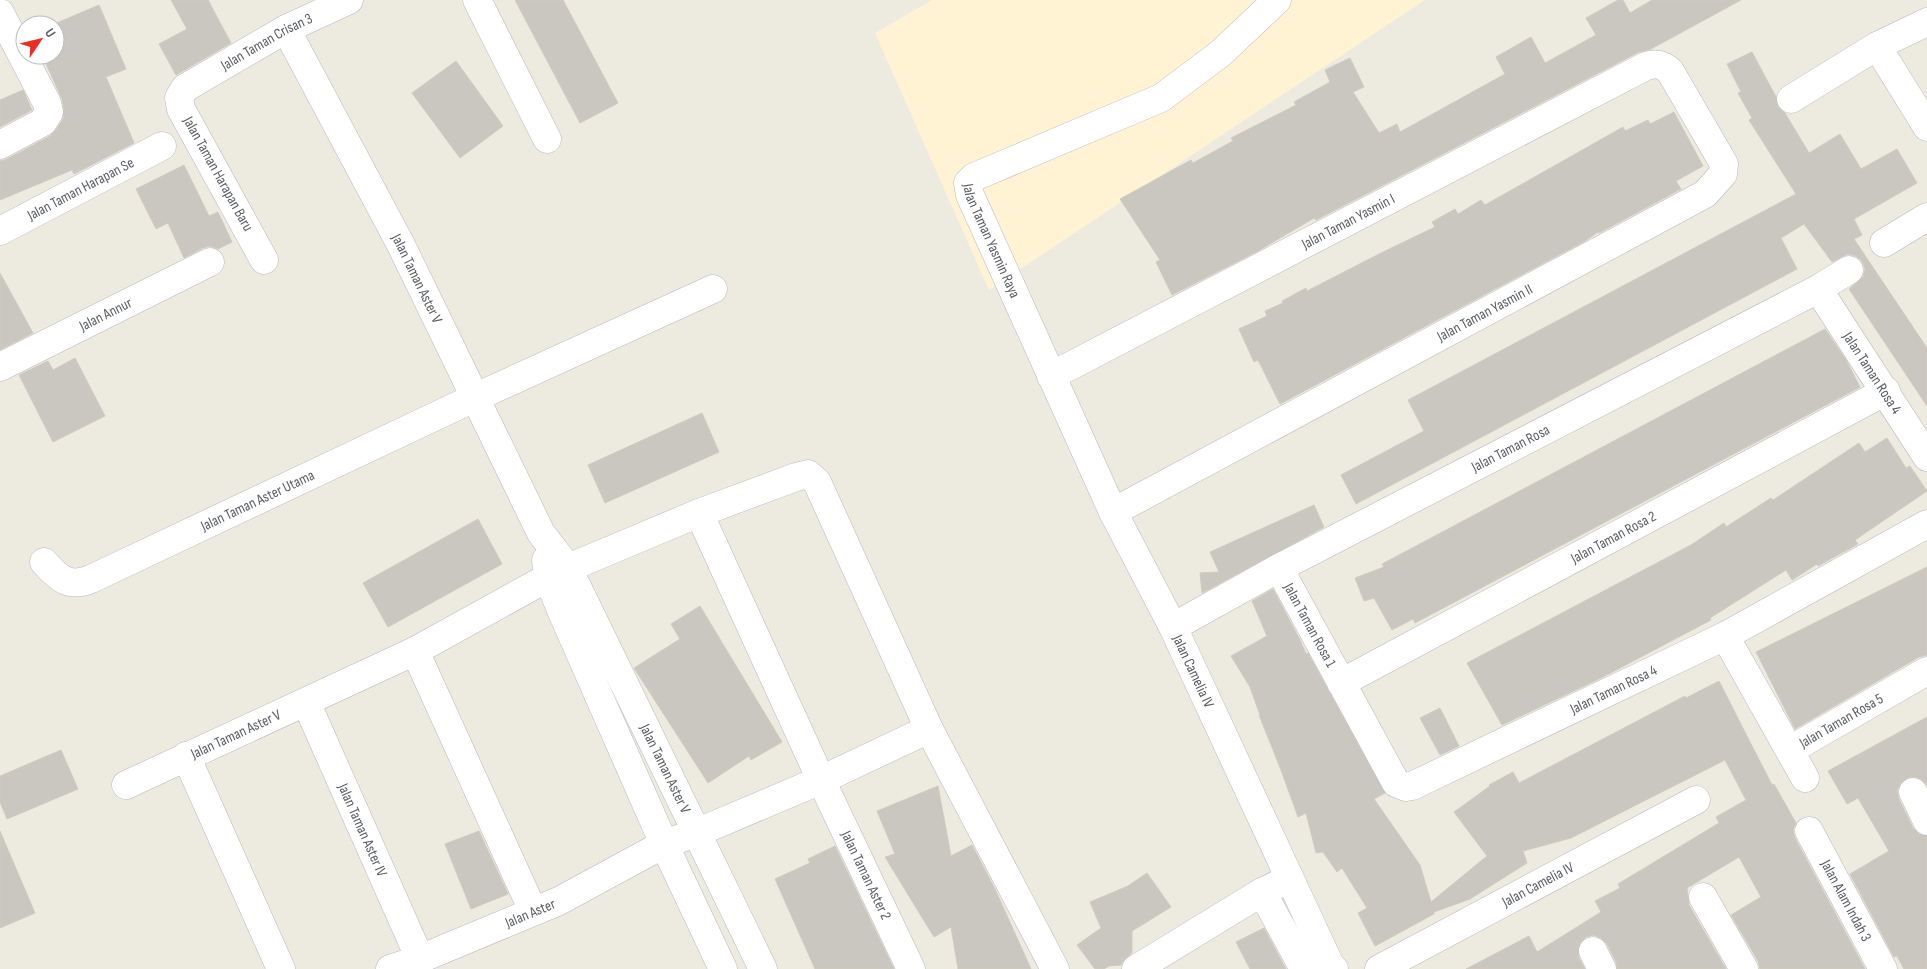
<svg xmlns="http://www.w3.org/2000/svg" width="1927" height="969" viewBox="0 0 1927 969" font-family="'Sofia Sans Condensed',sans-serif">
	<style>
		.commercial { fill: #fff3d3 }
		.building { fill: #cac6c0; stroke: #d2cbbf }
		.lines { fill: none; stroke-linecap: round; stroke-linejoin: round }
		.minor-casing { stroke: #b6b9be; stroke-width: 29 }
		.minor { stroke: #fff; stroke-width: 28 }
		.labels { text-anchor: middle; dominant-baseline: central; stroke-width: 4.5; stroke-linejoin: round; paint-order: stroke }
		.street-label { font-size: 15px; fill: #595d62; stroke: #fff }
	</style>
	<rect width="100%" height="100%" fill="#edeae0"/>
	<polygon class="commercial" points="932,0 1425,0 989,290 875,33"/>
	<g class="building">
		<polygon points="171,0 208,0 231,43 176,75 159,44 187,29"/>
		<polygon points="515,0 563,0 618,103 580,123"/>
		<polygon points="1618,0 1623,0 1630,13 1652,0 1741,0 1651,49 1639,52 1316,220 1314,218 1258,251 1172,295 1156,262 1160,260 1120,199 1191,160 1193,163 1233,141 1231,138 1296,105 1294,102 1330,82 1325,70 1350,58 1364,87 1353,92 1379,133 1397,124 1400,132 1505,74 1496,57 1531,37 1545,63 1596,35 1586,18"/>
		<polygon points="99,5 126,69 106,77 134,143 74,174 72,170 0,200 0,161 7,159 50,136 56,130 63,119 64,109 62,99 42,55 55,55 55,25 52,25"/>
		<polygon points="1752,52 1776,97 1778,107 1785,113 1809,153 1840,134 1861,169 1897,149 1917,183 1854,219 1862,235 1854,239 1927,348 1927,406 1849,289 1863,277 1865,269 1862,261 1856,256 1848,254 1832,262 1804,224 1781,238 1797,269 1356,504 1341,475 1424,431 1408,400 1796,194 1749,120 1752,118 1738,93 1741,92 1727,64"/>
		<polygon points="456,61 503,126 460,158 412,93"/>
		<polygon points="23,90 32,110 0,127 0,100"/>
		<polygon points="1674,112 1703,166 1676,181 1681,189 1599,233 1598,232 1585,241 1280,404 1258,360 1254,362 1239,329 1267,316 1265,311 1283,303 1282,301 1306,288 1307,291 1381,253 1435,227 1432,222 1455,209 1458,214 1481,200 1485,205 1623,127 1625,131 1648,120 1650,124"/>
		<polygon points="184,165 209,216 218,212 232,242 218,249 210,246 203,248 184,258 168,223 156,229 136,189"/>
		<polygon points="0,273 33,333 0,350"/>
		<polygon points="1825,329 1846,360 1860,387 1415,623 1413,619 1392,630 1374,598 1364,601 1355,578 1384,567 1382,564"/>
		<polygon points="75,358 105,416 53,442 19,375 48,361 53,370"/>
		<polygon points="702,413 719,452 605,503 588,465"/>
		<polygon points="1887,438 1906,468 1910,466 1927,491 1855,540 1858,544 1818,566 1817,564 1792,580 1786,570 1710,618 1711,620 1601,678 1502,725 1467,663 1691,545 1724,523 1726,527 1771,498 1773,500 1859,443 1865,452"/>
		<polygon points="1314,505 1324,527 1202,593 1200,573 1219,572 1210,552"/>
		<polygon points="478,519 502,564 388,627 363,583"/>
		<polygon points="1927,567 1927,655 1919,657 1795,729 1756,652"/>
		<polygon points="1273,589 1300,640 1306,654 1308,653 1385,793 1374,799 1420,865 1431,902 1487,856 1454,812 1490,786 1489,785 1513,772 1519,783 1685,696 1686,698 1719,681 1772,785 1774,784 1796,823 1793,830 1795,838 1865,969 1760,969 1758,961 1731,915 1761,897 1739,857 1687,888 1689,905 1726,969 1617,969 1616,962 1607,944 1601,938 1593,935 1586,937 1580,943 1578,950 1579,958 1585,969 1466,969 1529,936 1537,952 1601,912 1595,901 1620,888 1618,884 1719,823 1716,817 1746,800 1725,760 1571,838 1523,851 1527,863 1470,899 1434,912 1434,914 1375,946 1358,913 1367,908 1342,868 1337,872 1323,852 1316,853 1306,813 1298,817 1281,770 1259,715 1260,715 1250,687 1231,656 1267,636 1252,601"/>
		<polygon points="700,606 782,742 751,760 749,756 708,783 634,668 680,639 671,624"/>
		<polygon points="1440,708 1459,746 1440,755 1420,718"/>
		<polygon points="1927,717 1927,785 1921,779 1915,777 1907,778 1900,784 1897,791 1899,799 1913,828 1919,834 1927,836 1927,969 1904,969 1897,956 1894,957 1850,874 1889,851 1858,798 1847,804 1828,771"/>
		<polygon points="61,750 78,789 7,819 0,802 0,776"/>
		<polygon points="938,786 951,856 972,845 995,889 1031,969 958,969 951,927 934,937 885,857 895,854 877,811"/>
		<polygon points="0,831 35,913 0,928"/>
		<polygon points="479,831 508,894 471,909 445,844"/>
		<polygon points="835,846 894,969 815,969 775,879 810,863 808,859"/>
		<polygon points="1147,873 1171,907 1132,931 1132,953 1123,961 1121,965 1109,966 1104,969 1095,969 1077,945 1101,928 1090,902 1128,886"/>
		<polygon points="1264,928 1286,969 1250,969 1236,942"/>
	</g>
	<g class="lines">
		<defs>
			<g id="minor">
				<polyline points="477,0 547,139"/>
				<path id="s1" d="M 1277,0 L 1221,53 L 1161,98 L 974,177 L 968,183 L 970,195 L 1113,512 L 1173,627 L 1330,965 L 1334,969"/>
				<polyline points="0,13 47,103 49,112 43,122 0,145"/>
				<path id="s2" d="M 286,29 L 401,245 L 541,533 L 568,568 L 763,969"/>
				<polyline points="1877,46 1927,127"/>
				<polyline points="1791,99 1877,46 1927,22"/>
				<path id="s3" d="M 0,231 L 162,146"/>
				<polyline points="1884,243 1927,217"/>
				<path id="s4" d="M 264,260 L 181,109 L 179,98 L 185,88 L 286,29 L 349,0"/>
				<path id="s5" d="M 1818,289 L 1927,457"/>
				<path id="s6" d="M 0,367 L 210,262"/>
				<path id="s7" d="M 1051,376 L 1646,66 C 1656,63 1661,64 1670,71 L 1724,164 L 1723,174 L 1705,194 L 1113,512"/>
				<path id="s8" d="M 699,513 L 821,780 L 911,969"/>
				<polyline points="546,560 548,577 561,610 664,844 723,969"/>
				<path id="s9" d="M 44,562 C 59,579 69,588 91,579 L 474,398 L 713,289"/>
				<path id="s10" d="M 1279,568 L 1396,783 L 1406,787 L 1412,786 L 1725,636 L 1927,524"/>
				<path id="s11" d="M 1173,627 L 1279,568 L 1818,289 L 1849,270"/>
				<polyline points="1725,636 1805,778"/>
				<polyline points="415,651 533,911"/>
				<path id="s12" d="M 1341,683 L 1886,391"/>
				<path id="s13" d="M 306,702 L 420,959"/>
				<path id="s14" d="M 1790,750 L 1927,671"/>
				<polyline points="186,756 281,969"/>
				<path id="s15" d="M 126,785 L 415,651 L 538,583 L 568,568 L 699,513 L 796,477 L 808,474 L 817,482 L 929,729 L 1055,969"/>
				<polyline points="1913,792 1927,821"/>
				<path id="s16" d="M 1809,831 L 1883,969"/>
				<polyline points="1262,892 1304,969"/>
				<polyline points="1703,897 1744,969"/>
				<polyline points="1593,951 1602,969"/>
				<path id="s17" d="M 390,969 L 420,959 L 559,901 L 664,844 L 696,833 L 821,780 L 929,729"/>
				<polyline points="1136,969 1262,892 1289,879"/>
				<path id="s18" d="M 1379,969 L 1696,800"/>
			</g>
		</defs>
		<use href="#minor" class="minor-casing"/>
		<use href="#minor" class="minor"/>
	</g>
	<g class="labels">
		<g class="street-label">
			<text stroke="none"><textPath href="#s4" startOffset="289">Jalan Taman Crisan 3</textPath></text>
			<text transform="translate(218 174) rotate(61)">Jalan Taman Harapan Baru</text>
			<text stroke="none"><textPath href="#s3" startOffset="91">Jalan Taman Harapan Se</textPath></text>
			<text stroke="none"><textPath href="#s7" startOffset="335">Jalan Taman Yasmin I</textPath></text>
			<text stroke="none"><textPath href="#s1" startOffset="426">Jalan Taman Yasmin Raya</textPath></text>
			<text stroke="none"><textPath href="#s2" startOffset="282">Jalan Taman Aster V</textPath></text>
			<text transform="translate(1485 313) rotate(-28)">Jalan Taman Yasmin II</text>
			<text stroke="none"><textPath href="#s6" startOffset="118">Jalan Annur</textPath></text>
			<text stroke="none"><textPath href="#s5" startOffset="100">Jalan Taman Rosa 4</textPath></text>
			<text stroke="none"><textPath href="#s11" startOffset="382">Jalan Taman Rosa</textPath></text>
			<text stroke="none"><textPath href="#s9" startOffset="239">Jalan Taman Aster Utama</textPath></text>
			<text stroke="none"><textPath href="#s12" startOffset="309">Jalan Taman Rosa 2</textPath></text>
			<text stroke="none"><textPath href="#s10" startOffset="65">Jalan Taman Rosa 1</textPath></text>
			<text stroke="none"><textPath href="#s1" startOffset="902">Jalan Camelia IV</textPath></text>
			<text stroke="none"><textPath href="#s10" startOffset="485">Jalan Taman Rosa 4</textPath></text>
			<text stroke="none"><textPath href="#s14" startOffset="59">Jalan Taman Rosa 5</textPath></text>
			<text stroke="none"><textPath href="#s15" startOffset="121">Jalan Taman Aster V</textPath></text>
			<text stroke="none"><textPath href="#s2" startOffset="832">Jalan Taman Aster V</textPath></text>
			<text stroke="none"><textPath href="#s13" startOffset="140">Jalan Taman Aster IV</textPath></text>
			<text stroke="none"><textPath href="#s8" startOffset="399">Jalan Taman Aster 2</textPath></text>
			<text stroke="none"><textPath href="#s18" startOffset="180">Jalan Camelia IV</textPath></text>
			<text stroke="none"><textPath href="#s16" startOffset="79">Jalan Alam Indah 3</textPath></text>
			<text stroke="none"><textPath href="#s17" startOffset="151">Jalan Aster</textPath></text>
		</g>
	</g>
	<g transform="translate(40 40) rotate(55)"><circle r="24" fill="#ffffff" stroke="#bdbec0"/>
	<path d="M0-4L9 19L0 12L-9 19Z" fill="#ef2c24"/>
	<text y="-8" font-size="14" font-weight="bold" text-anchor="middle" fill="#595d62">U</text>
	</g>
</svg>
